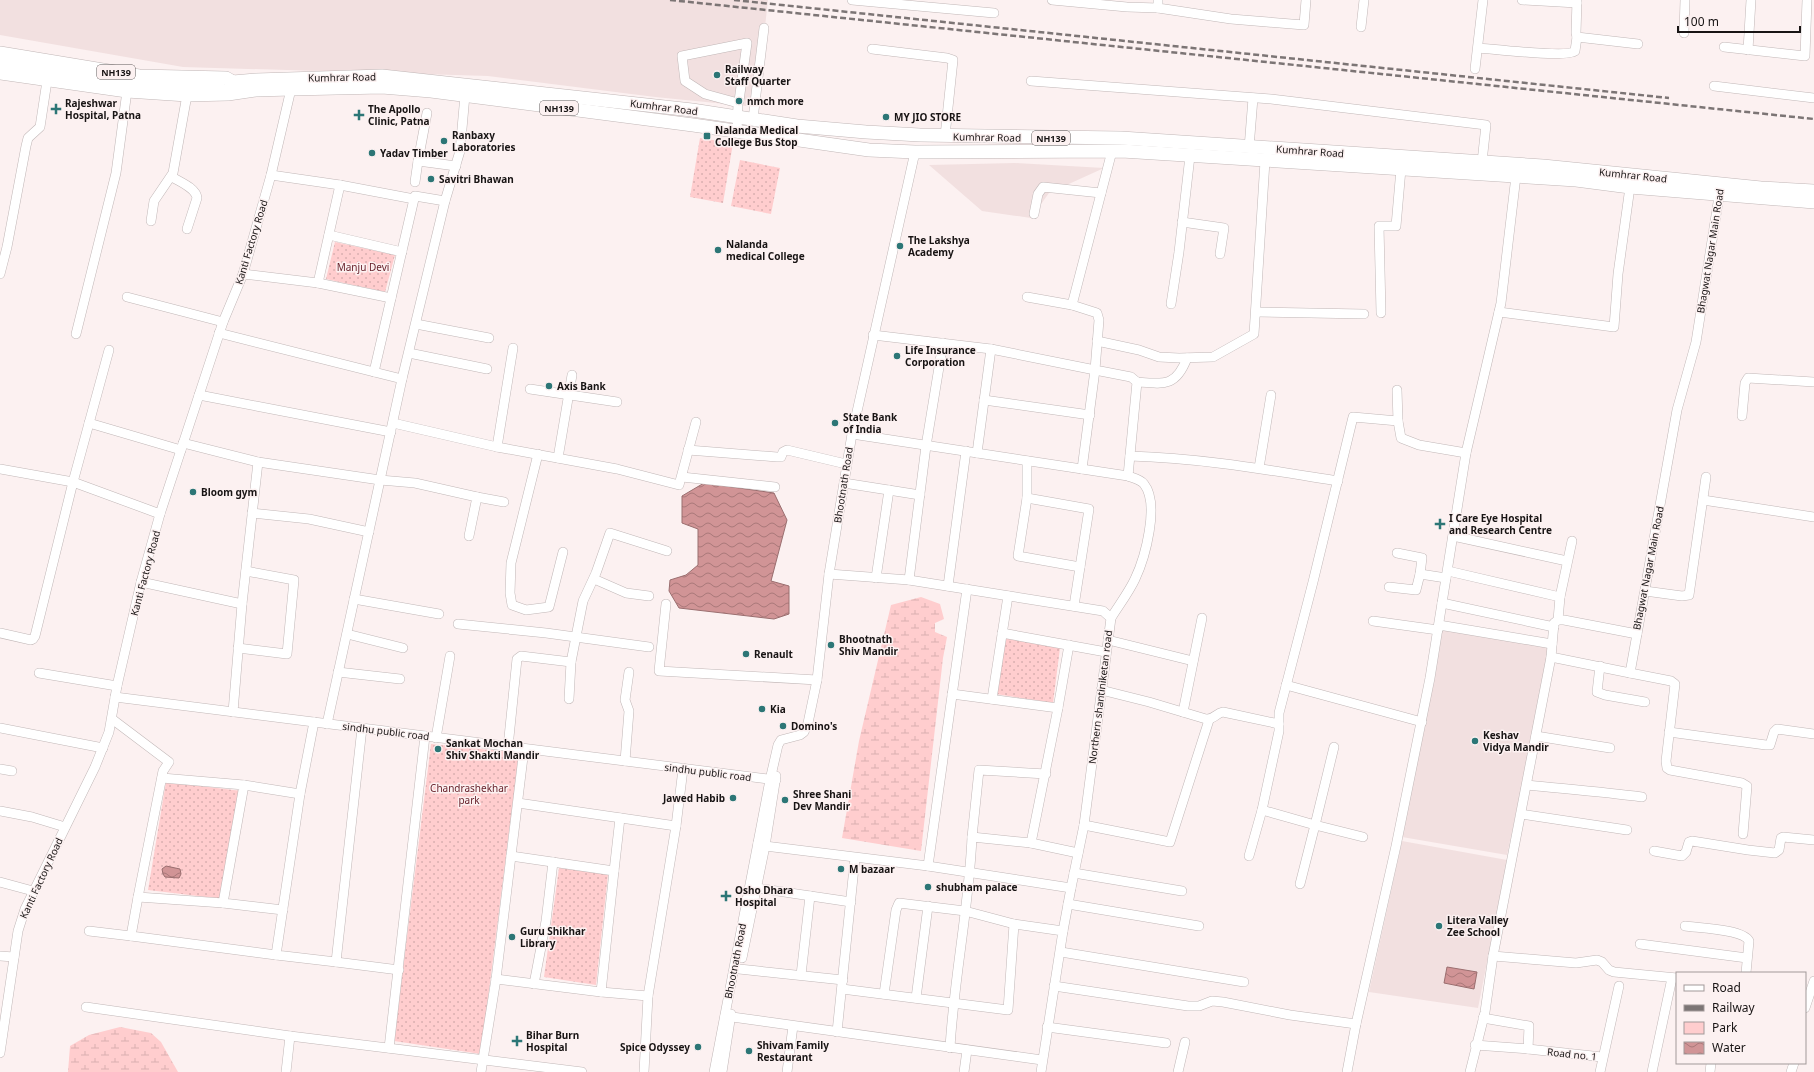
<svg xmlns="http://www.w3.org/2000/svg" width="1814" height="1072" viewBox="0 0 1814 1072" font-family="'Noto Sans',sans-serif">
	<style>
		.built { fill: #f2e0e0 }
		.green { fill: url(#green-dots) }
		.wetland { fill: url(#wetland-marsh) }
		.water { fill: url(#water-waves); stroke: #9a6e6f }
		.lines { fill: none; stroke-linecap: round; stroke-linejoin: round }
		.minor-casing { stroke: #c1b7b7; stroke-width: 10 }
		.major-casing { stroke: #c1b7b7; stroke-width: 12 }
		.highway-casing { stroke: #c1b7b7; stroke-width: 14 }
		.minor { stroke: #fff; stroke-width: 9 }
		.major { stroke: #fff; stroke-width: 11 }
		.highway { stroke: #fff; stroke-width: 13 }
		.rail { stroke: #7c7575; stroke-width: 2.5; stroke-dasharray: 6 3; stroke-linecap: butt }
		.poi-dot { fill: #2c7676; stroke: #fcf1f1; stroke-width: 1.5 }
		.labels { text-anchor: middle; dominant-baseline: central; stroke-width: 3; stroke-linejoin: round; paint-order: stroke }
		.shield { fill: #fcf1f1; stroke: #5c5656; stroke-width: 1 }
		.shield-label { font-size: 9px; font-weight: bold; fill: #181414 }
		.poi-label { font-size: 10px; font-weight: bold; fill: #181414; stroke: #fcf1f1; text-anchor: start }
		.street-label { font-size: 10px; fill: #181414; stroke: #fcf1f1 }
		.park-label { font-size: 10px; fill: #641c26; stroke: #fcf1f1 }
	</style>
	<defs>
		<pattern id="green-dots" width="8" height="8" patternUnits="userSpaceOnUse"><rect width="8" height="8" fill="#ffcdce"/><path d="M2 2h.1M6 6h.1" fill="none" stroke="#daafb0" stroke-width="1.8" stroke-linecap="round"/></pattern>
		<pattern id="wetland-marsh" width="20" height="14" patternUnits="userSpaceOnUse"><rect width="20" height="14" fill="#ffcdce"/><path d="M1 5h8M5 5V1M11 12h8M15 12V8" fill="none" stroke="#daafb0"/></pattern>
		<pattern id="water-waves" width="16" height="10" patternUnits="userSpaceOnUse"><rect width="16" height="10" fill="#d19496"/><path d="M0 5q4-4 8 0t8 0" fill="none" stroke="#a97879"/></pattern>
	</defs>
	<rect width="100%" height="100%" fill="#fcf1f1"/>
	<g class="built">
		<polygon points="0,0 768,0 756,107 655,97 488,76 183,67 0,35"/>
		<polygon points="1015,163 1104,168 1049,193 1031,218 982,211 929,165"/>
		<polygon points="1439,625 1552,644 1507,855 1402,837"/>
		<polygon points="1402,841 1507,860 1478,1008 1369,992"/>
	</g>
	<g class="green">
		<polygon points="700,138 733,143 723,203 690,197"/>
		<polygon points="740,160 780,168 771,214 731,206"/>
		<polygon points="335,242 395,255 385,292 326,279"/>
		<polygon points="1006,637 1060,648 1053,703 996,694"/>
		<polygon points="431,744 519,753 481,1054 394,1041"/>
		<polygon points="166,782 242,791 223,899 148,890"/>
		<polygon points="559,868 608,874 596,985 544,977"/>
	</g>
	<g class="wetland">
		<polygon points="921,597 940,604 944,619 935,623 935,632 947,637 943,658 921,851 842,838 859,741 891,605"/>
		<polygon points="120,1027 151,1033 161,1042 178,1072 68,1072 70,1046 89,1035"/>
	</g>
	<g class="water">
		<polygon points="704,483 774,493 787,520 771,581 789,586 789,614 774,619 679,608 669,591 670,580 686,575 698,565 698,529 682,523 682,496"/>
		<polygon points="166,866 180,869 181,874 179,878 165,877 163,874 162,869"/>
		<polygon points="1447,967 1477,972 1474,989 1444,983"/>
	</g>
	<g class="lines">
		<defs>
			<g id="minor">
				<polyline points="852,0 994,13"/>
				<polyline points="1052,0 1127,7 1158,8"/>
				<polyline points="1158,0 1158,8 1231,19 1304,25 1306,0"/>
				<polyline points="1522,0 1577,3"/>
				<polyline points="1577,0 1576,33 1577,37 1638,44"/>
				<polyline points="1361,27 1364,0"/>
				<polyline points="1684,33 1685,0"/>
				<polyline points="1724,47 1805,56 1807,0"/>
				<path d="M 1478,48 C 1493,49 1567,58 1575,51 L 1577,37"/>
				<polyline points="872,49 947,58 953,60 945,136"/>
				<polyline points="1748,50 1751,0"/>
				<polyline points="1475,69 1483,0"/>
				<polyline points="1031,81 1271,99 1486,125 1482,162"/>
				<polyline points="1714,86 1814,98"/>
				<polyline points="427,113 418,161 456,166"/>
				<polyline points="753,119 764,28"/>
				<polyline points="737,132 738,103 739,101 747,43 682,56 685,81 705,94 738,103"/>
				<polyline points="1249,148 1253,98"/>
				<path d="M 172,177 C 180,182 196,188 197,198 L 187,229"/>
				<polyline points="415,182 418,161"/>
				<polyline points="414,199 415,196 445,201"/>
				<polyline points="1034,214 1038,194 1043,187 1101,193"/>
				<polyline points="151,221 154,201 173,173 187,95"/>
				<polyline points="1182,222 1224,228 1220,254"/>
				<polyline points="329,235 402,252"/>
				<polyline points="0,274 7,247 26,146 28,138 40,127 47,81"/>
				<polyline points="243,274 318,283 391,298"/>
				<polyline points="318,283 340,185"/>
				<polyline points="127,297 223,322"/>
				<polyline points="1027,297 1072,305 1097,313 1099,320 1095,370 1131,377 1137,382 1128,476"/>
				<polyline points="1171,304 1179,252 1190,156"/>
				<polyline points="1072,305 1112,151"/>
				<polyline points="1256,312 1364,314"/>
				<polyline points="1499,312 1614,327 1618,274 1630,187"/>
				<polyline points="1381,313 1379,226 1396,226 1401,169"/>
				<polyline points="416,324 489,338"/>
				<polyline points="219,333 374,372 414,199 340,185 271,175"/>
				<polyline points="76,334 116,173 127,91"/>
				<polyline points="873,335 991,349 977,453"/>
				<polyline points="1097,341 1139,350 1159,357 1179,358 1213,357 1254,334 1265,161"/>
				<polyline points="991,349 1095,370 1082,469"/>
				<polyline points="409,353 487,369"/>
				<polyline points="402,379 445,201 460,151 465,95"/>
				<path d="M 1137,382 C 1164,384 1176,387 1187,358"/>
				<polyline points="530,389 617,402"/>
				<polyline points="1397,390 1398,421 1401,438 1419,445 1466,453"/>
				<polyline points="199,395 391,432"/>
				<polyline points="984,400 1090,415"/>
				<polyline points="1742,416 1745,383 1748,378 1814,382"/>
				<polyline points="89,423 181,450"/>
				<polyline points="393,423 497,447 617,469 679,485 696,422"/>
				<path d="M 852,434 L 1128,476 C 1133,478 1140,479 1144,484 C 1160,504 1145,558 1135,579 C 1129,592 1119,605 1111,618"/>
				<polyline points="183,443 258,462 380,480 415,483 477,497 469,536"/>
				<polyline points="497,447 513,348"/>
				<polyline points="688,450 777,457 781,457 783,452 787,450 846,464"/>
				<polyline points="538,454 511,563 510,593 512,605 526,610 549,607 563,552"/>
				<path d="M 1130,456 C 1201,458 1268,470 1338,481"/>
				<polyline points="558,458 572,375"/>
				<polyline points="1027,461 1027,498 1089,509 1074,606"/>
				<polyline points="1259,468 1271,395"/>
				<polyline points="0,469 73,482 160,514"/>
				<polyline points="682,477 775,487"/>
				<polyline points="844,483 920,495"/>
				<polyline points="477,497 504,502"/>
				<polyline points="1027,498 1018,556 1080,567"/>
				<polyline points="1703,500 1814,517"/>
				<polyline points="252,513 309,519 369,532"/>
				<polyline points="1453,536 1567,561"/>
				<polyline points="1397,553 1422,558 1420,574"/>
				<polyline points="1448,571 1560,597"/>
				<polyline points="876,578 889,490"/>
				<polyline points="594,579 626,593 649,596"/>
				<polyline points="909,580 926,446 943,343"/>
				<polyline points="141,582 242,604"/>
				<polyline points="948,586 966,451"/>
				<polyline points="1389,587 1416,590 1420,574 1446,578"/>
				<polyline points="1645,591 1682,596 1689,595 1706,477"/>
				<polyline points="354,599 439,614"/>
				<polyline points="1442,603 1554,627"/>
				<polyline points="666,604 659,671 817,680"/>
				<polyline points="1558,620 1560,597 1572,541"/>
				<polyline points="1373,621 1438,630"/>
				<polyline points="458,624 546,633 649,647"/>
				<polyline points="1439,625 1552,644"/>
				<polyline points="0,633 31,640 33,639 35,636 73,482 109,350"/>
				<polyline points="1002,633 1106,652"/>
				<polyline points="347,634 403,648"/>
				<polyline points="1108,640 1193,661"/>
				<polyline points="238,648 287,654 294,580 246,571"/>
				<polyline points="1551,657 1630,673 1637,634"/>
				<polyline points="1600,666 1597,692 1605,695 1645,702"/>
				<polyline points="338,672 400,679"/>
				<polyline points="39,673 117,686"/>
				<polyline points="1630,673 1671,681 1675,684 1666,761 1667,768 1670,770 1742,783 1747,786 1743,834"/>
				<polyline points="1286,685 1422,722"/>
				<path d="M 1101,690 L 1149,702 L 1206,719 C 1214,720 1216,713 1223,712 L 1279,724"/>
				<polyline points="115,697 776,780"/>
				<polyline points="569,699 571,662 583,601 596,573 610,533 667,551"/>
				<polyline points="992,699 1008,596"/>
				<polyline points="1058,708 1069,645"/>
				<polyline points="233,712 242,604 258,462"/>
				<polyline points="1183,712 1202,618"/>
				<polyline points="112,719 169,762 163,771 138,897 131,936 276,955"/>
				<polyline points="314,722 300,794 276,955 336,962 362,728"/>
				<polyline points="327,724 402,379 374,372"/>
				<polyline points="0,728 103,748"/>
				<polyline points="1669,732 1766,745 1770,745 1774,732 1777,729 1814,734"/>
				<polyline points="1536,736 1610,748"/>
				<polyline points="436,738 450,656"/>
				<polyline points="508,747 517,659 521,656 571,662"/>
				<polyline points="625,761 629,711 625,700 629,672"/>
				<polyline points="0,769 12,771"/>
				<polyline points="162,778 244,785 223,903 283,910"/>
				<polyline points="244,785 300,794"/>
				<path d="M 1527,785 C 1566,789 1604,792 1642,797"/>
				<polyline points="518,803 676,826"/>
				<polyline points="1262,810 1315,825 1334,747"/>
				<polyline points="0,811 32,817 65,827"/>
				<polyline points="1521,814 1627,830"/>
				<polyline points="1084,825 1170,842 1209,720"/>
				<polyline points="972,837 979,770 1046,774"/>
				<polyline points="758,843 765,846 928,866 1071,888 1084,825 1111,618 1103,611 909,580 829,574"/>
				<polyline points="1031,843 1078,853"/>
				<polyline points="1654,851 1682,856 1686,852 1689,842 1692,841 1748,850 1775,853 1779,850 1781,838 1783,837 1814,840"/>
				<polyline points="1249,856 1262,810 1279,731 1279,713 1313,582 1353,417 1398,421"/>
				<polyline points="928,866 967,589"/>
				<polyline points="614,871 620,818"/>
				<polyline points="1074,873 1182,891"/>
				<polyline points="0,882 33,891"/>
				<polyline points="1300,884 1315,825 1363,837"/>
				<polyline points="757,888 851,902"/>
				<polyline points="138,897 223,903"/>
				<polyline points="1068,904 1199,926"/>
				<path d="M 1685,926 C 1698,928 1743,929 1749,941 L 1746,973"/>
				<polyline points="89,931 131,936"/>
				<polyline points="1063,931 1071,888"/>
				<polyline points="1640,944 1747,958"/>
				<polyline points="1061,952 1244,982"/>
				<polyline points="0,956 14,957"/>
				<polyline points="1493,956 1576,963 1597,960 1602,962 1609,970 1614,972 1677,978"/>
				<polyline points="742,958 765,846 776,776"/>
				<polyline points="336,962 399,970"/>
				<polyline points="739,969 843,980"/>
				<polyline points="801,975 810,896"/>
				<polyline points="496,979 601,992 614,871 511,856"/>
				<polyline points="534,984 546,921 553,862"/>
				<polyline points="1054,986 1188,1006 1199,1006 1212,1001 1223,1002 1290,1015 1356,1024"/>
				<polyline points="842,989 1008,1010 1014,924 1063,931 1041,1072"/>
				<polyline points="601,992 648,996"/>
				<polyline points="884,994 896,910 899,903 965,911 1014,924"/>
				<polyline points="916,998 928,906"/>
				<polyline points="86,1007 290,1036 582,1072"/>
				<polyline points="1805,1008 1814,981"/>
				<polyline points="725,1016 1042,1060"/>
				<polyline points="1047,1027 1166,1043"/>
				<polyline points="837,1032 855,858"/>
				<polyline points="1475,1045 1528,1049 1529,1026 1483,1018"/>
				<polyline points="389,1048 425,736"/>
				<path d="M 950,1048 C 954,977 969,908 972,837 L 1031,843 L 1058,708 L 952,694"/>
				<polyline points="1528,1049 1602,1057"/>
				<polyline points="0,1053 18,931 25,909 95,767 109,732 117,686 141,582 160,514 223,322 243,274 271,175 291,89"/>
				<polyline points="286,1072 290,1036"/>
				<polyline points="481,1072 496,979 524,749"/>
				<polyline points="644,1072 648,996 676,826 683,769"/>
				<polyline points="714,1072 770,780 778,745 781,740 800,735 804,732 808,723 817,680 829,574 852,434 915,152"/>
				<polyline points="722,1072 731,1014"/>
				<polyline points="787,1072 793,1026"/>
				<polyline points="964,1072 967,1050"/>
				<polyline points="1178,1072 1185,1042"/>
				<polyline points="1347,1072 1356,1024 1396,846 1430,678 1466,453 1501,303 1516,176"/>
				<polyline points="1470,1072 1485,1012 1493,956 1551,657 1554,623 1558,620 1564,620 1637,634 1677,410 1696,342 1720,190"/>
				<polyline points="1600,1072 1619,986"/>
				<polyline points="1652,1072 1672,978"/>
				<polyline points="1710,1072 1711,1063"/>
				<polyline points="1791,1072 1794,1063"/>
			</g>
			<polyline id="major" points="0,63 128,83 157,86 215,87 231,92"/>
			<g id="highway">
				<polyline points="0,53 139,76 226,78 233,82 256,80 382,76 692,110 797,126 866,132 920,135 1121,138 1543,166 1761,188 1814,191"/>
				<polyline points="0,73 127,91 187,95 228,94 256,90 291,89 382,87 431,91 693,125 869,150 915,152 1122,151 1576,180 1630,187 1814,202"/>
			</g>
		</defs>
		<use href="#minor" class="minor-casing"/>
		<use href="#major" class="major-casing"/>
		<use href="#highway" class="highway-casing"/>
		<use href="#minor" class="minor"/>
		<use href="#major" class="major"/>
		<use href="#highway" class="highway"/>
		<g class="rail">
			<polyline points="670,0 1814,119"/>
			<polyline points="734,0 1669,98"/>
		</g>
	</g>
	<g class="poi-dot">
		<circle cx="717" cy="75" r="4"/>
		<circle cx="739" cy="101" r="4"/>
		<path d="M54 103h4v4h4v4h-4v4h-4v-4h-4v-4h4z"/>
		<path d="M357 109h4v4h4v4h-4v4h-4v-4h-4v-4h4z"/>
		<circle cx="886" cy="117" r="4"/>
		<rect x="703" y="132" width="8" height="8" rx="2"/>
		<circle cx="444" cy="141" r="4"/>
		<circle cx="372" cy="153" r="4"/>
		<circle cx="431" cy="179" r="4"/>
		<circle cx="900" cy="246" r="4"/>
		<circle cx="718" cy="250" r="4"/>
		<circle cx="897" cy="356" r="4"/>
		<circle cx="549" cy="386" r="4"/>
		<circle cx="835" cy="423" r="4"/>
		<circle cx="193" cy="492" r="4"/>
		<path d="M1438 518h4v4h4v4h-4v4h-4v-4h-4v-4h4z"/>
		<circle cx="831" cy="645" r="4"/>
		<circle cx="746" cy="654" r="4"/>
		<circle cx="762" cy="709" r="4"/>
		<circle cx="783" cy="726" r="4"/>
		<circle cx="1475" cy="741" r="4"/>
		<circle cx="438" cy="749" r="4"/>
		<circle cx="733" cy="798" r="4"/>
		<circle cx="785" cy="800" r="4"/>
		<circle cx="841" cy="869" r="4"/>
		<circle cx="928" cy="887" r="4"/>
		<path d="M724 890h4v4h4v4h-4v4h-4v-4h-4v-4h4z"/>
		<circle cx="1439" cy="926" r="4"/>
		<circle cx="512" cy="937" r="4"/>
		<path d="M515 1035h4v4h4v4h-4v4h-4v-4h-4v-4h4z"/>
		<circle cx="698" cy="1047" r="4"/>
		<circle cx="749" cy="1051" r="4"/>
	</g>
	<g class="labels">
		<g class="shield">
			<rect x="97" y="65" width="38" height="14" rx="3"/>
			<rect x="540" y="101" width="38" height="14" rx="3"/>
			<rect x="1032" y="131" width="38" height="14" rx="3"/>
		</g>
		<g class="shield-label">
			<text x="116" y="72">NH139</text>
			<text x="559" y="108">NH139</text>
			<text x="1051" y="138">NH139</text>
		</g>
		<g class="poi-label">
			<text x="725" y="69">Railway<tspan x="725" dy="12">Staff Quarter</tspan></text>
			<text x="747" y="101">nmch more</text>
			<text x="65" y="103">Rajeshwar<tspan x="65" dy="12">Hospital, Patna</tspan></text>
			<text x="368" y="109">The Apollo<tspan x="368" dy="12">Clinic, Patna</tspan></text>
			<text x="894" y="117">MY JIO STORE</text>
			<text x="715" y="130">Nalanda Medical<tspan x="715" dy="12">College Bus Stop</tspan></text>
			<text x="452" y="135">Ranbaxy<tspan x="452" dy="12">Laboratories</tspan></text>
			<text x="380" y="153">Yadav Timber</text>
			<text x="439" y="179">Savitri Bhawan</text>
			<text x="908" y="240">The Lakshya<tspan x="908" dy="12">Academy</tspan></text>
			<text x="726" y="244">Nalanda<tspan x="726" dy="12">medical College</tspan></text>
			<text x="905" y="350">Life Insurance<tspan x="905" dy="12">Corporation</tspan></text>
			<text x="557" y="386">Axis Bank</text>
			<text x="843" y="417">State Bank<tspan x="843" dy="12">of India</tspan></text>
			<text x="201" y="492">Bloom gym</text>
			<text x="1449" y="518">I Care Eye Hospital<tspan x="1449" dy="12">and Research Centre</tspan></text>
			<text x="839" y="639">Bhootnath<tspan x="839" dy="12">Shiv Mandir</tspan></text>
			<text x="754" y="654">Renault</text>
			<text x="770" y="709">Kia</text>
			<text x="791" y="726">Domino's</text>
			<text x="1483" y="735">Keshav<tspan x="1483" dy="12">Vidya Mandir</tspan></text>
			<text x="446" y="743">Sankat Mochan<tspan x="446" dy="12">Shiv Shakti Mandir</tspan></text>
			<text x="793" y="794">Shree Shani<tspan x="793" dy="12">Dev Mandir</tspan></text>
			<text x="725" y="798" text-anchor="end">Jawed Habib</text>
			<text x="849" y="869">M bazaar</text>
			<text x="936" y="887">shubham palace</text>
			<text x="735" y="890">Osho Dhara<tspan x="735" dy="12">Hospital</tspan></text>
			<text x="1447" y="920">Litera Valley<tspan x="1447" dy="12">Zee School</tspan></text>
			<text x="520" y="931">Guru Shikhar<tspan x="520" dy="12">Library</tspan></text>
			<text x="526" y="1035">Bihar Burn<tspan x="526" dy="12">Hospital</tspan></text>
			<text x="757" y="1045">Shivam Family<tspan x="757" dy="12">Restaurant</tspan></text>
			<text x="690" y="1047" text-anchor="end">Spice Odyssey</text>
		</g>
		<g class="street-label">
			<text transform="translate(342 77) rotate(-1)">Kumhrar Road</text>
			<text transform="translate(664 107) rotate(7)">Kumhrar Road</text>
			<text transform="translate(987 137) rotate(1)">Kumhrar Road</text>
			<text transform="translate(1310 151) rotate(4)">Kumhrar Road</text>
			<text transform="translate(1633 175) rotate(6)">Kumhrar Road</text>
			<text transform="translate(251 242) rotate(-73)">Kanti Factory Road</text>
			<text transform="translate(1710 251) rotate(-81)">Bhagwat Nagar Main Road</text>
			<text transform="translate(843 485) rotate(-81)">Bhootnath Road</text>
			<text transform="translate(1648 568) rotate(-79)">Bhagwat Nagar Main Road</text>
			<text transform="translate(145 573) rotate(-75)">Kanti Factory Road</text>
			<text transform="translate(1100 697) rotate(-83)">Northern shantiniketan road</text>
			<text transform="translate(386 731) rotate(7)">sindhu public road</text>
			<text transform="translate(708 772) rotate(7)">sindhu public road</text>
			<text transform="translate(41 878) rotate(-65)">Kanti Factory Road</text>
			<text transform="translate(735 961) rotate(-79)">Bhootnath Road</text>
			<text transform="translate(1572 1054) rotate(6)">Road no. 1</text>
		</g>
		<g class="park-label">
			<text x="363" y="267">Manju Devi</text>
			<text x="469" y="788">Chandrashekhar<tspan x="469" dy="12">park</tspan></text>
		</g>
	</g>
	<rect x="1676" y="972" width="130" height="92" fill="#fcf1f1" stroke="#a19999"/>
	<rect x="1684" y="985" width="20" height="6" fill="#ffffff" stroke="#a19999"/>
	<text x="1712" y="992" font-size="12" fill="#181414">Road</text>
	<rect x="1684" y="1005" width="20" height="6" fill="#7c7575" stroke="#a19999"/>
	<text x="1712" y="1012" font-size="12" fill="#181414">Railway</text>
	<rect x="1684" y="1022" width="20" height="12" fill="#ffcdce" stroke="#a19999"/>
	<text x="1712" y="1032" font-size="12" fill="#181414">Park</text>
	<rect x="1684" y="1042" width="20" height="12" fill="url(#water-waves)" stroke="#a19999"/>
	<text x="1712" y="1052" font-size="12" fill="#181414">Water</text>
	<path d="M1678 26v6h122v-6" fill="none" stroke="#181414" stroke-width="2"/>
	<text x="1684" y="26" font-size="12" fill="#181414" stroke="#fcf1f1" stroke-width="3" paint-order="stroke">100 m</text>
</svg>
